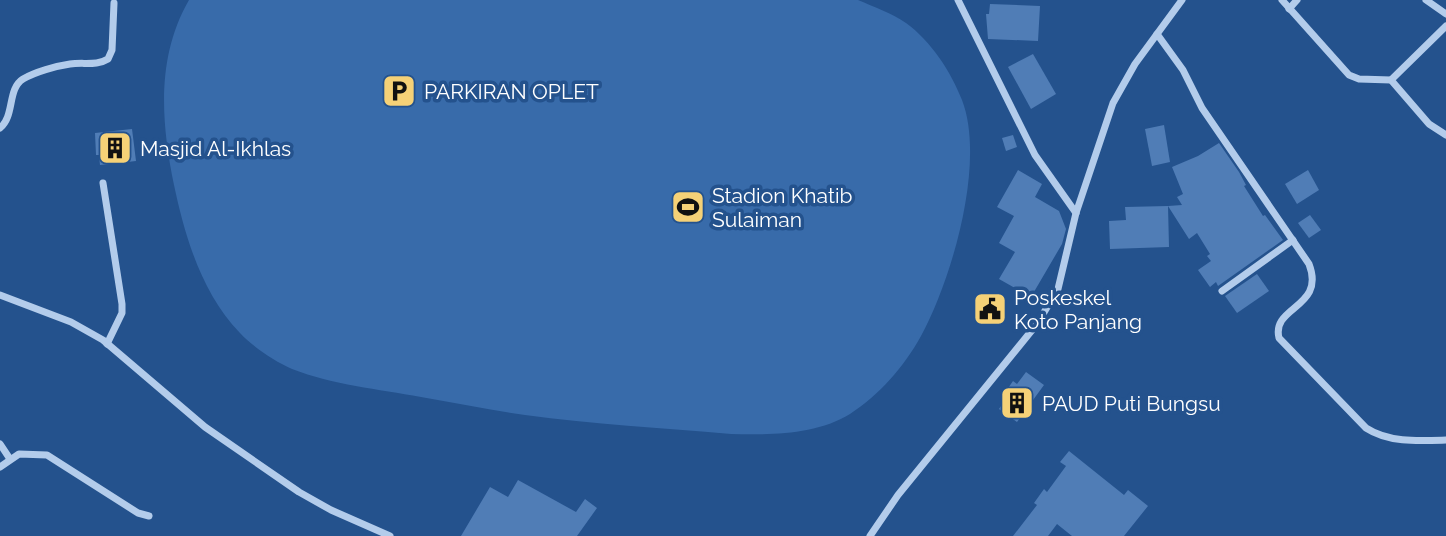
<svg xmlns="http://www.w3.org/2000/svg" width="1446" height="536" viewBox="0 0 1446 536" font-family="Raleway,sans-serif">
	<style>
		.green { fill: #386baa }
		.building { fill: #507db6 }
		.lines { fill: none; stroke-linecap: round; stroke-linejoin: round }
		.street { stroke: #b3cceb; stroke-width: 7 }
		.labels { text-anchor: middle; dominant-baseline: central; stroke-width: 7; stroke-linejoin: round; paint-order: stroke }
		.poi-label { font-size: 21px; fill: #fff; stroke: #24528d; text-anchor: start }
	</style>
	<rect width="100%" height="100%" fill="#24528d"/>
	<path class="green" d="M 189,0 L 858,0 C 874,7 892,13 906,23 C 931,41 951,72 962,100 C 986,162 952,279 921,336 C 904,367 879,395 850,414 C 816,435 769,435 731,434 C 662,428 593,424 525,415 C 490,410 456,403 421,397 C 378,389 333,385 292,369 C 274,361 253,347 240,333 C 202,294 185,237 174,185 C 161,122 156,57 189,0 Z"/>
	<g class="building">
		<polygon points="990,4 1040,6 1038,41 988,39 986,14 989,14"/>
		<polygon points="1033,54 1056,94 1031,109 1008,67"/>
		<polygon points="1164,125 1170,162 1152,166 1145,129"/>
		<polygon points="132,129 136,161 100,165 99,155 96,155 95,133"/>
		<polygon points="1013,135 1017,147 1006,151 1002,138"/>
		<polygon points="1219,143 1239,172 1246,185 1244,186 1263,216 1265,215 1283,240 1218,286 1216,282 1210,287 1198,270 1211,261 1207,256 1210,254 1197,233 1189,239 1168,206 1182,205 1177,197 1183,194 1172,167 1198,156"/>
		<polygon points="1018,170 1042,184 1035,197 1059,211 1066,229 1062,244 1031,297 999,279 1015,252 999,243 1014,216 997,207"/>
		<polygon points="1308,170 1319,190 1297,204 1285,184"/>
		<polygon points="1168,206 1169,247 1110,249 1109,221 1126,220 1125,207"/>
		<polygon points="1310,215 1321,230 1309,238 1298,223"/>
		<polygon points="1257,274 1269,291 1237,313 1225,296"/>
		<polygon points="1026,372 1044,385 1017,422 999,409 1007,397 1004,394 1013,381 1017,384"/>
		<polygon points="1069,451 1124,495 1128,490 1148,506 1124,536 1072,536 1057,524 1048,536 1013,536 1037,505 1034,503 1044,489 1047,492 1066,466 1060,462"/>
		<polygon points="518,480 576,512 585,499 597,508 577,536 461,536 490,487 508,497"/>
	</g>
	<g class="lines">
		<g class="street">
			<polyline points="958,0 1035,155 1076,213"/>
			<polyline points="1282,0 1349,75 1359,79 1391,80 1429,124 1446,135"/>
			<polyline points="1426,0 1446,14"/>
			<polyline points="1289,9 1297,0"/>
			<path d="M 1157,34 L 1183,70 L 1202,108 L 1309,264 C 1326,308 1271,306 1279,338 L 1366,428 C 1389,443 1419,441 1446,440"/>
			<polyline points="1391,80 1446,26"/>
			<path d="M 0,128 C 15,116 7,89 23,79 C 35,72 56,66 70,64 C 83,62 97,66 108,59 L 112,50 L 114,3"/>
			<polyline points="103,183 122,304 122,313 107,344"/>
			<polyline points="1222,291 1293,240"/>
			<polyline points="0,295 71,322 103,340 205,427 299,492 331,510 390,536"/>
			<polyline points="0,444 10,459"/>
			<polyline points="0,467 19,454 47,455 138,513 149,516"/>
			<polyline points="870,536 898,495 1037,324 1058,289 1076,213 1113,103 1135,64 1182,0"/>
		</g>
	</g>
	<defs>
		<symbol id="parking-square" viewBox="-11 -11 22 22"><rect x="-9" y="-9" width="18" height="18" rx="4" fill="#f5d177" stroke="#24528d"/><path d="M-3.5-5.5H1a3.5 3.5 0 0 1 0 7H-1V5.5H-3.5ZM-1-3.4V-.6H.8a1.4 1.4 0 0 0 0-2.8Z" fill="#111"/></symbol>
		<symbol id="building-square" viewBox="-11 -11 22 22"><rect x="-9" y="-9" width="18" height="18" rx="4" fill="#f5d177" stroke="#24528d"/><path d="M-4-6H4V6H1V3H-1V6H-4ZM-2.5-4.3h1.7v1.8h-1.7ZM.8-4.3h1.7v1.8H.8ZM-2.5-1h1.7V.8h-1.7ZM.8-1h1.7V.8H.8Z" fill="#111"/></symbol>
		<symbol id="stadium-square" viewBox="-11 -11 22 22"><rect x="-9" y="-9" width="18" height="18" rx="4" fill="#f5d177" stroke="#24528d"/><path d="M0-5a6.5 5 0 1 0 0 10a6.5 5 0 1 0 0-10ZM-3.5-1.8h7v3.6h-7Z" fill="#111"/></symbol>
		<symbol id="civic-square" viewBox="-11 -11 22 22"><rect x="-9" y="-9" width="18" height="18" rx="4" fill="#f5d177" stroke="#24528d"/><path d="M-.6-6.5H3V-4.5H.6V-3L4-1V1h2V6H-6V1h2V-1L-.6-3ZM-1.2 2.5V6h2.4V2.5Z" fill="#111"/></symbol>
	</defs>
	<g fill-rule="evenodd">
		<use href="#parking-square" x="380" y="72" width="38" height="38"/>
		<use href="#building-square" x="96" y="129" width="38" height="38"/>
		<use href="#stadium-square" x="669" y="188" width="38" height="38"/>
		<use href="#civic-square" x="971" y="290" width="38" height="38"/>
		<use href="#building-square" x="998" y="384" width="38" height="38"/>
	</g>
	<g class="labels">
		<g class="poi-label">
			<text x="424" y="91">PARKIRAN OPLET</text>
			<text x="140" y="148">Masjid Al-Ikhlas</text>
			<text x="712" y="195">Stadion Khatib<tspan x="712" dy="24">Sulaiman</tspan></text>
			<text x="1014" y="297">Poskeskel<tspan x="1014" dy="24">Koto Panjang</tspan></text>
			<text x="1042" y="403">PAUD Puti Bungsu</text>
		</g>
	</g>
</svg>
